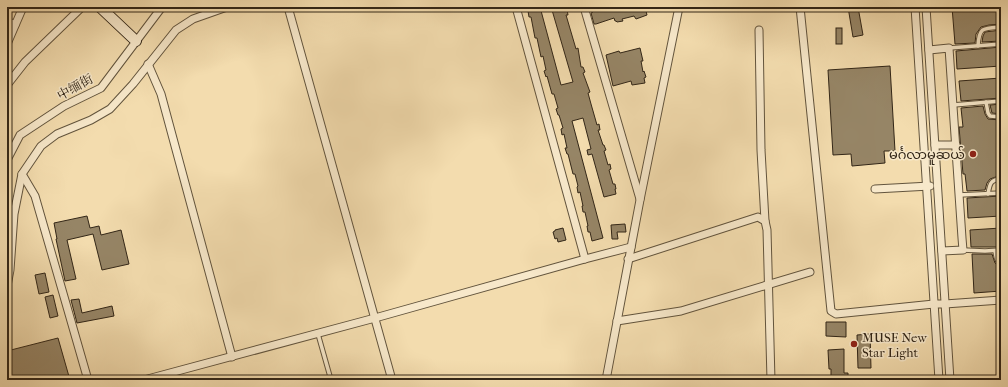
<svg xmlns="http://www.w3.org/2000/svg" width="1008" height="387" viewBox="0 0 1008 387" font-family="'IM FELL French Canon','Noto Serif SC','Noto Sans Myanmar',serif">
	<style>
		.building { fill: #968566; stroke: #322617 }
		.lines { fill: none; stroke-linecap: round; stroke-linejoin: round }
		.lane-casing { stroke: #62543d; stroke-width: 5.5 }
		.street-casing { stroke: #62543d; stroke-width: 9 }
		.secondary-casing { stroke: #322617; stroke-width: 12 }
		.lane { stroke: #f7e8ca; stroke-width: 3.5 }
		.street { stroke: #f7e8ca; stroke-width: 7 }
		.secondary { stroke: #f7e8ca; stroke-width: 10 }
		.poi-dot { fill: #8f2418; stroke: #f7e8ca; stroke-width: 1.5 }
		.labels { text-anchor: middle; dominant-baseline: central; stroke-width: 3; stroke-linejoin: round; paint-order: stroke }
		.street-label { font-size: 13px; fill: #322617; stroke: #f7e8ca }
		.poi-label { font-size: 13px; fill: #322617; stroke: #f7e8ca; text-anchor: end }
	</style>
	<rect width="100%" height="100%" fill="#f3dcae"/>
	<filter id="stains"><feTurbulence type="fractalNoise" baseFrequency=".005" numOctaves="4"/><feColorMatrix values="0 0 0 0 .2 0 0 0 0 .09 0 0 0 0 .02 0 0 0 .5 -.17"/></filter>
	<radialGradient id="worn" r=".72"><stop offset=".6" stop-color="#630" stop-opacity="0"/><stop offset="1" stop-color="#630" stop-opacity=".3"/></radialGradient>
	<g class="building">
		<polygon points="528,7 540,7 561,85 573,82 552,10 563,7 565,10 567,9 568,15 566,15 576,49 578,48 581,67 583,67 585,72 583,73 590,92 588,93 591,104 597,125 599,124 600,130 598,130 603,145 604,145 606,150 604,151 608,165 610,164 611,169 609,170 613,184 615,184 616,189 615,189 616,194 604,197 592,154 588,155 587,150 591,149 583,118 572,121 603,238 592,241 590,232 588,232 587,226 588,226 585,212 583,212 582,206 583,206 580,192 578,193 577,187 578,186 575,174 573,174 568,154 567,154 565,148 567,148 564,134 562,135 561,129 563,128 559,115 558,115 556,109 558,108 554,94 552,94 547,76 546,77 544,71 546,70 543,56 541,57 537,38 535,38 531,17 529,17 528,11 529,11"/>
		<polygon points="611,7 645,7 647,15 636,19 634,16 622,19 623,21 617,22 616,21 615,21 614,18 596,24 594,24 591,13 593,12 592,10 598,8 599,11"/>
		<polygon points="848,7 858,7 863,35 853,37"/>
		<polygon points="952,7 1001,7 1001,24 989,25 981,27 976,34 975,43 955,44"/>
		<rect x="836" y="28" width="6" height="16"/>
		<polygon points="1001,30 1001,41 982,42 983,36 985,32"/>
		<polygon points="1001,47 1001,66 957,69 956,51"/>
		<polygon points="640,48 643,61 641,61 643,72 644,71 646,77 644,78 645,83 632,85 631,81 613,86 606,55 619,51 620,53"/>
		<polygon points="890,66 895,151 884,151 885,163 852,166 851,154 833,155 828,70"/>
		<polygon points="1001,78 1001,98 961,101 959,81"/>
		<polygon points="1001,104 1001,114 992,113 990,105"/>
		<polygon points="983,106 985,114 988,119 1001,120 1001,175 990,179 987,183 985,190 967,191 965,174 963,174 959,127 963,127 961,108"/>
		<polygon points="1001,196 1001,216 968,218 967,198"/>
		<polygon points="87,216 90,228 99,226 101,235 121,230 129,264 102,270 93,234 67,240 76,279 65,281 56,239 57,239 54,223"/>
		<polygon points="625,224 626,232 617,232 618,239 612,239 611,225"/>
		<polygon points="563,228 566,240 558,242 557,238 555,239 553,232 555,231 555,230"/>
		<polygon points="1001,228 1001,247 971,247 970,230"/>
		<polygon points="972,254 992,254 995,263 1001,267 1001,291 974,293"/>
		<polygon points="45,273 49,292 39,294 35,275"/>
		<polygon points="53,295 58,316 50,318 45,297"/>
		<polygon points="79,299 82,313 112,306 114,316 77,323 71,300"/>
		<polygon points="826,322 846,322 846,337 826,336"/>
		<polygon points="870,334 871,368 858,368 857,335"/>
		<polygon points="58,338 70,380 7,380 7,351"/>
		<polygon points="844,349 844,373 848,373 848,380 831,380 831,369 829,369 828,350"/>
	</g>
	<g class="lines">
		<defs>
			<g id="lane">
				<path d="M 978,46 C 979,27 983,28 1001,27"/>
				<polyline points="949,48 1001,44"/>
				<polyline points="986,102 988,113 990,116 1001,117"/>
				<polyline points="953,105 1001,101"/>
				<path d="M 988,194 C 990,183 990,181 1001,178"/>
				<polyline points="959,195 1001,193"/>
				<polyline points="963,250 985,251 1001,250"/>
				<path d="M 995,251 C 996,256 996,261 1001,264"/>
				<polyline points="318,334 331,380"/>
			</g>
			<g id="street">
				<polyline points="288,7 392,380"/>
				<polyline points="516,7 585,259"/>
				<polyline points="584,7 640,199"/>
				<polyline points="800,7 831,311 836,314 934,304 945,304 1001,300"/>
				<polyline points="915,7 939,380"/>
				<polyline points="926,7 950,380"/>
				<polyline points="7,21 15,25"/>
				<polyline points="759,30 761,150 765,221"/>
				<polyline points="7,44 23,7"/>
				<polyline points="929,50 949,48 962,238 963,250 942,251"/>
				<polyline points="148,64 161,94 232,357"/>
				<polyline points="7,85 25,62 82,7"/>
				<polyline points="935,145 956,145"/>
				<polyline points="7,160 20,135 64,106 101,88 162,7"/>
				<polyline points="22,174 35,196 88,380"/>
				<polyline points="875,189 930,186"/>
				<polyline points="628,259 758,217 765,221 767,230 771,380"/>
				<polyline points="7,286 10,270 14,214 22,174 41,146 57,134 91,120 110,109 133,84 176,30 193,19 227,7"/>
				<polyline points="617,321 681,311 810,272"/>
				<polyline points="144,380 375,318 585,259 631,247"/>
				<polyline points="606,380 640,200 679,7"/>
			</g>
			<polyline id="secondary" points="100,7 136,41"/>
		</defs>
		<use href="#lane" class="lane-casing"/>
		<use href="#street" class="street-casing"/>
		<use href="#secondary" class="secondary-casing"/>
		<use href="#lane" class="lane"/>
		<use href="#street" class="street"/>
		<use href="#secondary" class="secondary"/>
	</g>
	<g class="poi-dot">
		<circle cx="973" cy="154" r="4"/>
		<circle cx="854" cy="344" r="4"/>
	</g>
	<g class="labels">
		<g class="street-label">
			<text transform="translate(75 87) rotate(-29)">中缅街</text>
		</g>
		<g class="poi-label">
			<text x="965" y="154">မင်္ဂလာမူဆယ်</text>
			<text x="862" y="337" text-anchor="start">MUSE New<tspan x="862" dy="15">Star Light</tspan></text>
		</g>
	</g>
	<rect width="1008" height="387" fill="none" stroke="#f3dcae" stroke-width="24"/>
	<rect x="8" y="8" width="992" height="371" fill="none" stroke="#322617" stroke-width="2"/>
	<rect x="12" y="12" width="984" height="363" fill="none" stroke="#322617"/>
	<rect width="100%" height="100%" filter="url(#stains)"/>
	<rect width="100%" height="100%" fill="url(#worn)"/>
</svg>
